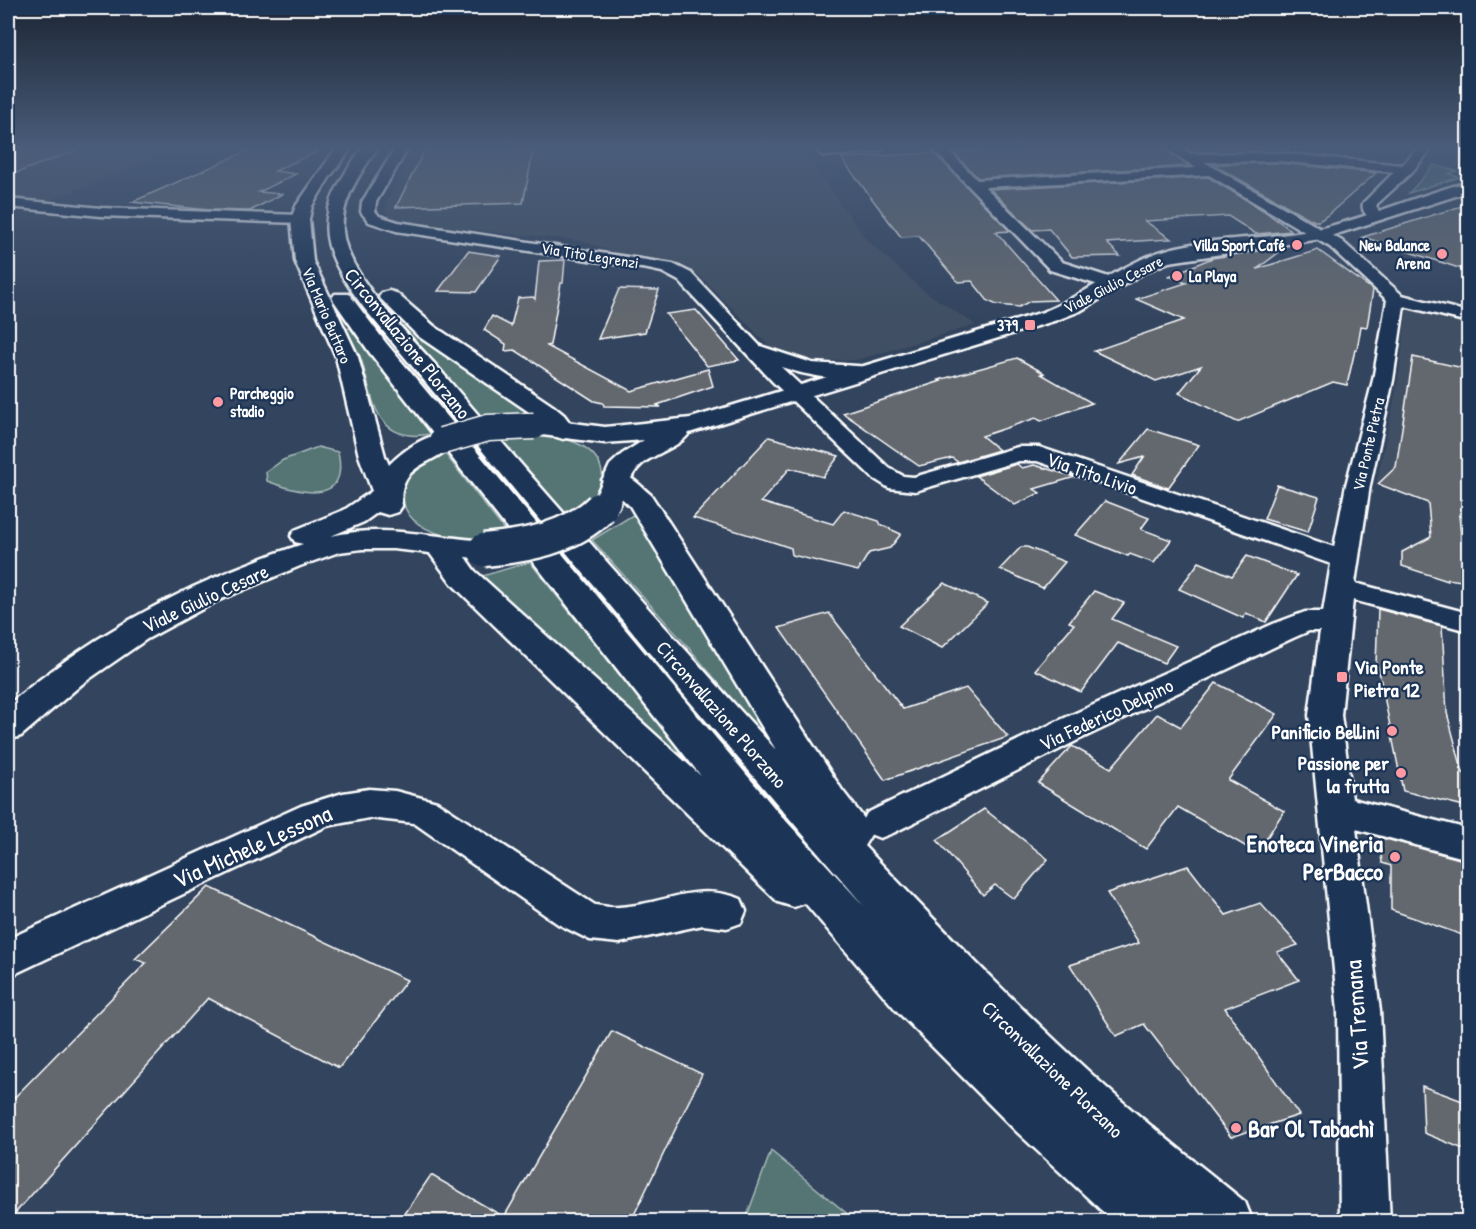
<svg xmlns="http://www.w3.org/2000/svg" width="1476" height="1229" viewBox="0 0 1476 1229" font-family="'Patrick Hand',sans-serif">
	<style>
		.built { fill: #414f63 }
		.green { fill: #547575; stroke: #aababa; stroke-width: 1.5 }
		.building { fill: #64686e; stroke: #fff; stroke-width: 1.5 }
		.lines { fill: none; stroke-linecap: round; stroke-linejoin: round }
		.street-casing { stroke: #fff; stroke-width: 5 }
		.secondary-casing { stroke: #fff; stroke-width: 5 }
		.highway-casing { stroke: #fff; stroke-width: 5 }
		.street { fill: #1d3557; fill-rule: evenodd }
		.secondary { fill: #1d3557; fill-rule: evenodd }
		.highway { fill: #1d3557; fill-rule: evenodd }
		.secondary-bridge-far1-casing { stroke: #fff; stroke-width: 29; stroke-linecap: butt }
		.secondary-bridge-casing { stroke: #fff; stroke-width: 37; stroke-linecap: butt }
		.secondary-bridge-far1 { stroke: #1d3557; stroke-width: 26 }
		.secondary-bridge { stroke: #1d3557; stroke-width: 32 }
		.poi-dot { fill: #ff9aa2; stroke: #1d3557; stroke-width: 2 }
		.labels { text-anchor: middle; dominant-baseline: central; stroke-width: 4.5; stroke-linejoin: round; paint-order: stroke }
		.far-poi-label { font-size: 16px; font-weight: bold; fill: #fff; stroke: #1d3557; text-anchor: end }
		.far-street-label { font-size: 16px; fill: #fff; stroke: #1d3557 }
		.street-label { font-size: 20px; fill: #fff; stroke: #1d3557 }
		.poi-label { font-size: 20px; font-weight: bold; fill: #fff; stroke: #1d3557; text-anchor: end }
		.near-poi-label { font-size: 24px; font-weight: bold; fill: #fff; stroke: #1d3557; text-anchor: end }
		.near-street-label { font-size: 24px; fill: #fff; stroke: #1d3557 }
	</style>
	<rect width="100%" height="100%" fill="#32445e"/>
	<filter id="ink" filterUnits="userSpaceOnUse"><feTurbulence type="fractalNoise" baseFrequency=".0167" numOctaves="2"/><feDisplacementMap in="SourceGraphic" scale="12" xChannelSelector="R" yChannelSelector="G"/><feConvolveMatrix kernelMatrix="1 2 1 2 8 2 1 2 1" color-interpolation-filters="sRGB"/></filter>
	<g filter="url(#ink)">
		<g class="built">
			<polygon points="8,147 170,147 180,148 41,204 8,201"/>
			<polygon points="417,147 800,147 866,239 923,290 976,325 857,360 820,361 800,359 770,347 700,276 683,265 616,253 582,241 408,223 395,219 386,212 386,203"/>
			<polygon points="1407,307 1468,322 1468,517 1377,481 1398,382"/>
		</g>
		<g class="green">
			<polygon points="1434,165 1457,171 1448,174 1460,177 1409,193"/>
			<polygon points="401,320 430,342 536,413 482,418 397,321"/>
			<path d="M 350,328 L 431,434 C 376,444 374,403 362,362 C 359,351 351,340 345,329 Z"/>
			<path d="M 512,432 C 542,435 595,435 602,472 C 604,481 601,492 596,499 C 590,507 579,513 571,520 L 496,434 Z"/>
			<path d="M 318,447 L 338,452 C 350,507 299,493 267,481 L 266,472 L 283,460 Z"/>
			<path d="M 443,451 L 512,540 C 494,540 475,542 457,538 C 435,534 404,524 403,497 C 403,485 410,473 419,465 C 426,460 435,455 443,451 Z"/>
			<polygon points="636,513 783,760 689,648 592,540"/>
			<polygon points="530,562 702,779 479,577"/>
			<polygon points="771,1151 856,1221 745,1221"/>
		</g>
		<g class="building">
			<polygon points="8,147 78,147 78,150 8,176"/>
			<polygon points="256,147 318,151 275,171 296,174 259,192 282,194 250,211 208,210 132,202"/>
			<polygon points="426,147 534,147 523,203 396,207"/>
			<polygon points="1054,147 1162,147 1189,166 978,178 953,152"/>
			<polygon points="1185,147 1287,147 1290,152 1192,152"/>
			<polygon points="934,153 1010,231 996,232 1056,300 1030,301 1019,307 997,305 988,301 972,281 958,282 919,236 901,237 841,158"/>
			<polygon points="1279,163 1376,173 1329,214 1319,221 1314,221 1212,164"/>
			<polygon points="1208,177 1263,210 1292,231 1256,234 1228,216 1145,221 1171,239 1107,243 1120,256 1072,257 1049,229 1032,230 990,189"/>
			<polygon points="1468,204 1468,271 1363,237"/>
			<polygon points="1286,247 1257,269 1318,250 1373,290 1367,327 1361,326 1357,350 1355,350 1347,385 1333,382 1237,422 1179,393 1201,366 1156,381 1094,351 1184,320 1136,299 1186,283 1169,276 1212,258"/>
			<polygon points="468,251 501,256 476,292 438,291"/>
			<polygon points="565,260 563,283 561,283 550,345 547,346 631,391 708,369 713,386 657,405 661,407 604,406 603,403 594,401 515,350 505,351 506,344 484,330 492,316 511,326 518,298 533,297 535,299 539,261"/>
			<polygon points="619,289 659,290 645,332 598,339"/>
			<polygon points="696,310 739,360 707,366 666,314"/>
			<polygon points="1413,357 1468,369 1468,519 1459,515 1464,564 1461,581 1448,579 1448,581 1402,566 1402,552 1431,537 1428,503 1378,484 1396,467"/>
			<polygon points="1017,358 1044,373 1041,374 1092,403 1041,421 1036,418 982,436 999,450 958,462 952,458 919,466 843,413 941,381 939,380"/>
			<polygon points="1148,429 1199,445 1168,488 1132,475 1144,457 1119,464"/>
			<polygon points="769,437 839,456 823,477 790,468 761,502 833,524 844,510 879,521 881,525 901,534 890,548 869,553 858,571 792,555 791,548 776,543 693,518"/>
			<polygon points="1017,464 1022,468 1034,465 1075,477 1034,489 1040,493 1015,505 976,476"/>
			<polygon points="1277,485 1319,497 1308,532 1264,519"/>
			<polygon points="1105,501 1149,518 1141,529 1171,540 1154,563 1130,554 1128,556 1075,535"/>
			<polygon points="1021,547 1027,547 1065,562 1043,588 1000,569"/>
			<polygon points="1247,556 1297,575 1266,622 1246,613 1243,618 1179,589 1199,562 1232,576"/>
			<polygon points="944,583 988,603 942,648 899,626"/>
			<polygon points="1094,591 1124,603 1112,619 1176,646 1164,663 1118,643 1081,692 1035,670 1074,624 1069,622"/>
			<polygon points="1378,609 1442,626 1447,713 1463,773 1468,774 1468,807 1403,791 1378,666 1376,665"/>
			<polygon points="829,613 903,709 966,688 1008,737 885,780 779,628"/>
			<polygon points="1216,683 1277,714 1228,780 1284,811 1257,853 1178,807 1146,849 1038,783 1072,746 1111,768 1157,714 1181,727"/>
			<polygon points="984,809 1048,859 1014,899 995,885 983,895 937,840"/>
			<polygon points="1379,837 1460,859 1468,918 1468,937 1391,910 1391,866 1382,863"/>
			<polygon points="1188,866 1226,915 1260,903 1298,945 1277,952 1299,980 1225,1008 1299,1115 1231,1137 1144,1024 1116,1036 1070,965 1139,943 1107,893"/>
			<polygon points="209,887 407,980 339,1068 208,998 8,1221 8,1104 146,963 135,959"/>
			<polygon points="612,1031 702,1074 631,1221 400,1221 431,1175 504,1217"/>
			<polygon points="1422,1086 1468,1103 1468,1151 1424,1133"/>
		</g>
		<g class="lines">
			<defs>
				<g id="street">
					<path d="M 396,147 L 409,147 L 376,202 L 375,211 L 379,216 L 398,222 L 673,264 L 691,273 L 760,346 L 812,363 L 871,367 L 874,371 L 871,375 C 842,383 809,376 781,367 L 889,468 L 903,476 L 914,477 L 1018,447 L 1039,447 L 1334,547 L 1346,485 L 1373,380 L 1387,300 L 1330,247 L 1209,175 L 985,187 L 1062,262 L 1118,280 L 1121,284 L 1118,288 L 1112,289 L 1050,270 L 931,147 L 945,147 L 977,180 L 1196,168 L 1164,147 L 1180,147 L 1191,154 L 1279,153 L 1402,165 L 1419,147 L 1433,147 L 1412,172 L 1377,204 L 1376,207 L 1382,215 L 1375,219 C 1367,218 1361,211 1363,203 L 1394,172 L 1279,161 L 1204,162 L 1342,241 L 1402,295 L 1468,312 L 1468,322 L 1404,306 L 1393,380 L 1370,485 L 1355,583 L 1468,613 L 1468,631 L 1353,600 L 1341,715 L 1352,799 L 1468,829 L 1468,859 L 1356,829 L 1380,1011 L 1390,1222 L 1340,1222 L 1338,1011 L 1309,715 L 1320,631 L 1309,631 L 1293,638 L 1080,739 L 893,833 L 880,838 L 867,833 L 862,823 L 867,813 L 1058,721 L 1273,624 L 1305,612 L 1323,612 L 1331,564 L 1037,461 L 1019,461 L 915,491 L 889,488 L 873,478 L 773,382 L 679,281 L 662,272 L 648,269 L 396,231 L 369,222 L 361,212 L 362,202 Z"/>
					<polygon points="816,147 885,147 879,151 826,156 822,155"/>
					<polygon points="8,199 101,208 300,215 307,219 300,223 101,216 8,207"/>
					<path d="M 369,789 L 395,791 L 437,802 L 595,905 C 603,906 611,908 619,907 C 664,905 694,881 741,899 L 746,911 L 741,923 L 727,928 L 703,925 L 619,943 L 590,940 L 558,924 L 414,823 L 369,818 L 327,826 L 8,977 L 8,939 L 301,806 L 343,793 Z"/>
				</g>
				<g id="secondary">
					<path d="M 337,147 L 352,147 L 329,178 L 312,206 L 309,219 L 313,261 L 358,357 L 385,456 L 389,465 C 404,450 430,430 451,435 L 455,441 C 437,467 397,460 402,506 L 398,512 L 388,515 L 378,512 L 364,522 L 331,536 C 382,524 433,537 484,541 L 495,543 L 499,550 L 495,557 L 484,559 L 393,549 L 362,549 L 339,552 L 300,566 L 217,601 L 147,639 L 82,684 L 21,736 L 8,740 L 8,705 C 94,632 195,579 303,544 L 295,542 L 291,536 L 295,530 L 344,510 L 372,491 L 359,456 L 336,357 L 295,261 L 291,219 L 296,206 Z"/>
					<path d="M 1468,182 L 1468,192 L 1321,239 L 1169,262 L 1145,272 L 1080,311 L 1057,320 L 689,433 C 683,445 654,454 642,464 C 628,476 627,493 617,508 L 607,511 L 597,508 L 593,502 L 610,465 L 622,454 L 644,440 L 605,443 L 534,434 L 525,431 L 521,426 L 525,421 L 534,418 L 605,427 L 691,418 L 1043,312 C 1083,296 1116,268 1156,253 C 1208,235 1266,241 1319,229 C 1370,217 1418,195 1468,182 Z"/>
				</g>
				<g id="highway">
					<path d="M 363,147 L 378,147 C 360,174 337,204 344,238 C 354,285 414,339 445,376 C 553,503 664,627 776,750 L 630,506 L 602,480 L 606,474 C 626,469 637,483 651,495 L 842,790 L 866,821 L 872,833 L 864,846 C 940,926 1016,1006 1098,1080 C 1145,1123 1196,1162 1245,1202 L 1253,1222 L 1114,1222 L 1016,1131 L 896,1010 L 805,903 L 794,907 L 778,902 L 453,585 L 423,544 L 427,538 C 453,531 461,553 475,571 L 701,776 L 370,353 L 332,298 L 335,294 L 349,294 L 386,343 L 776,810 L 864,906 L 681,691 L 364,308 C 314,241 314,214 363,147 Z"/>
					<polygon points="389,291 396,293 434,326 553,406 564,415 576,431 572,436 563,439 554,436 535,416 418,336 379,297 382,293"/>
				</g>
			</defs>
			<use href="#street" class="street-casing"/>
			<use href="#secondary" class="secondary-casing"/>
			<use href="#highway" class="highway-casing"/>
			<use href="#street" class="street"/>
			<use href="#secondary" class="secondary"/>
			<use href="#highway" class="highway"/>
			<defs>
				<g id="secondary-bridge-far1">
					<polyline points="442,441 488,428 534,426"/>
					<polyline points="600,509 607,502"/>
				</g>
				<path id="secondary-bridge" d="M 484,550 C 526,546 570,539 601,508"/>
			</defs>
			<use href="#secondary-bridge-far1" class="secondary-bridge-far1-casing"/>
			<use href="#secondary-bridge" class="secondary-bridge-casing"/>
			<use href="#secondary-bridge-far1" class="secondary-bridge-far1"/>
			<use href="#secondary-bridge" class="secondary-bridge"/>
		</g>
	</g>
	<linearGradient id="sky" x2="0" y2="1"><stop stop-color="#1c2534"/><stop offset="0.46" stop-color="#495c79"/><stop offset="1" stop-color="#495c79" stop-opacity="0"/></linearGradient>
	<rect width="1476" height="320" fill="url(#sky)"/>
	<g class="poi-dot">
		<circle cx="1297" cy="245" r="6"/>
		<circle cx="1442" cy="254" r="6"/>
		<circle cx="1177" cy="276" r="6"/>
		<rect x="1024" y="319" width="12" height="12" rx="3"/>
		<circle cx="218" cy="402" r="6"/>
		<rect x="1336" y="671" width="12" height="12" rx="3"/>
		<circle cx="1392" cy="731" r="6"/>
		<circle cx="1401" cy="773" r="6"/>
		<circle cx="1395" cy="857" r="6"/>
		<circle cx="1236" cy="1128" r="6"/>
	</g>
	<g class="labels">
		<g class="far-poi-label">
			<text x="1285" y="245">Villa Sport Café</text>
			<text x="1430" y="245">New Balance<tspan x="1430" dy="18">Arena</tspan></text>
			<text x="1189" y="276" text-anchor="start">La Playa</text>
			<text x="1018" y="325">379</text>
			<text x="230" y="393" text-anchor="start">Parcheggio<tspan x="230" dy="18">stadio</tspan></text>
		</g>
		<g class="far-street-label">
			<text transform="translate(590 255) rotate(9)">Via Tito Legrenzi</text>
			<text transform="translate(1113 284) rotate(-27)">Viale Giulio Cesare</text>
			<text transform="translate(327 315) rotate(67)">Via Mario Buttaro</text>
			<text transform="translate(1368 444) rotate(-77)">Via Ponte Pietra</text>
		</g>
		<g class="street-label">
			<text transform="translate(408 343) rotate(51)">Circonvallazione Plorzano</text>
			<text transform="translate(1092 473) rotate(19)">Via Tito Livio</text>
			<text transform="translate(205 598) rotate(-25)">Viale Giulio Cesare</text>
			<text transform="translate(722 714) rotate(49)">Circonvallazione Plorzano</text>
			<text transform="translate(1106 714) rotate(-25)">Via Federico Delpino</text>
			<text transform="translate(1053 1069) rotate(44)">Circonvallazione Plorzano</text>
		</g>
		<g class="poi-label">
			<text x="1354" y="666" text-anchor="start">Via Ponte<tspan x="1354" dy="23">Pietra 12</tspan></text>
			<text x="1380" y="731">Panificio Bellini</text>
			<text x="1389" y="762">Passione per<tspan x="1389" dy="23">la frutta</tspan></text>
		</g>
		<g class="near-poi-label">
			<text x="1383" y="843">Enoteca Vineria<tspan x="1383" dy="28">PerBacco</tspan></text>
			<text x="1248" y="1128" text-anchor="start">Bar Ol Tabachì</text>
		</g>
		<g class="near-street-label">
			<text transform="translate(252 846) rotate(-24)">Via Michele Lessona</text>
			<text transform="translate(1356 1015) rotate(-94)">Via Tremana</text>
		</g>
	</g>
	<rect width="1476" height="1229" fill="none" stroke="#1d3557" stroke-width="30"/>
	<rect x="15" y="15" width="1446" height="1199" fill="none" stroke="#fff" stroke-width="2" filter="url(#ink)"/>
</svg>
